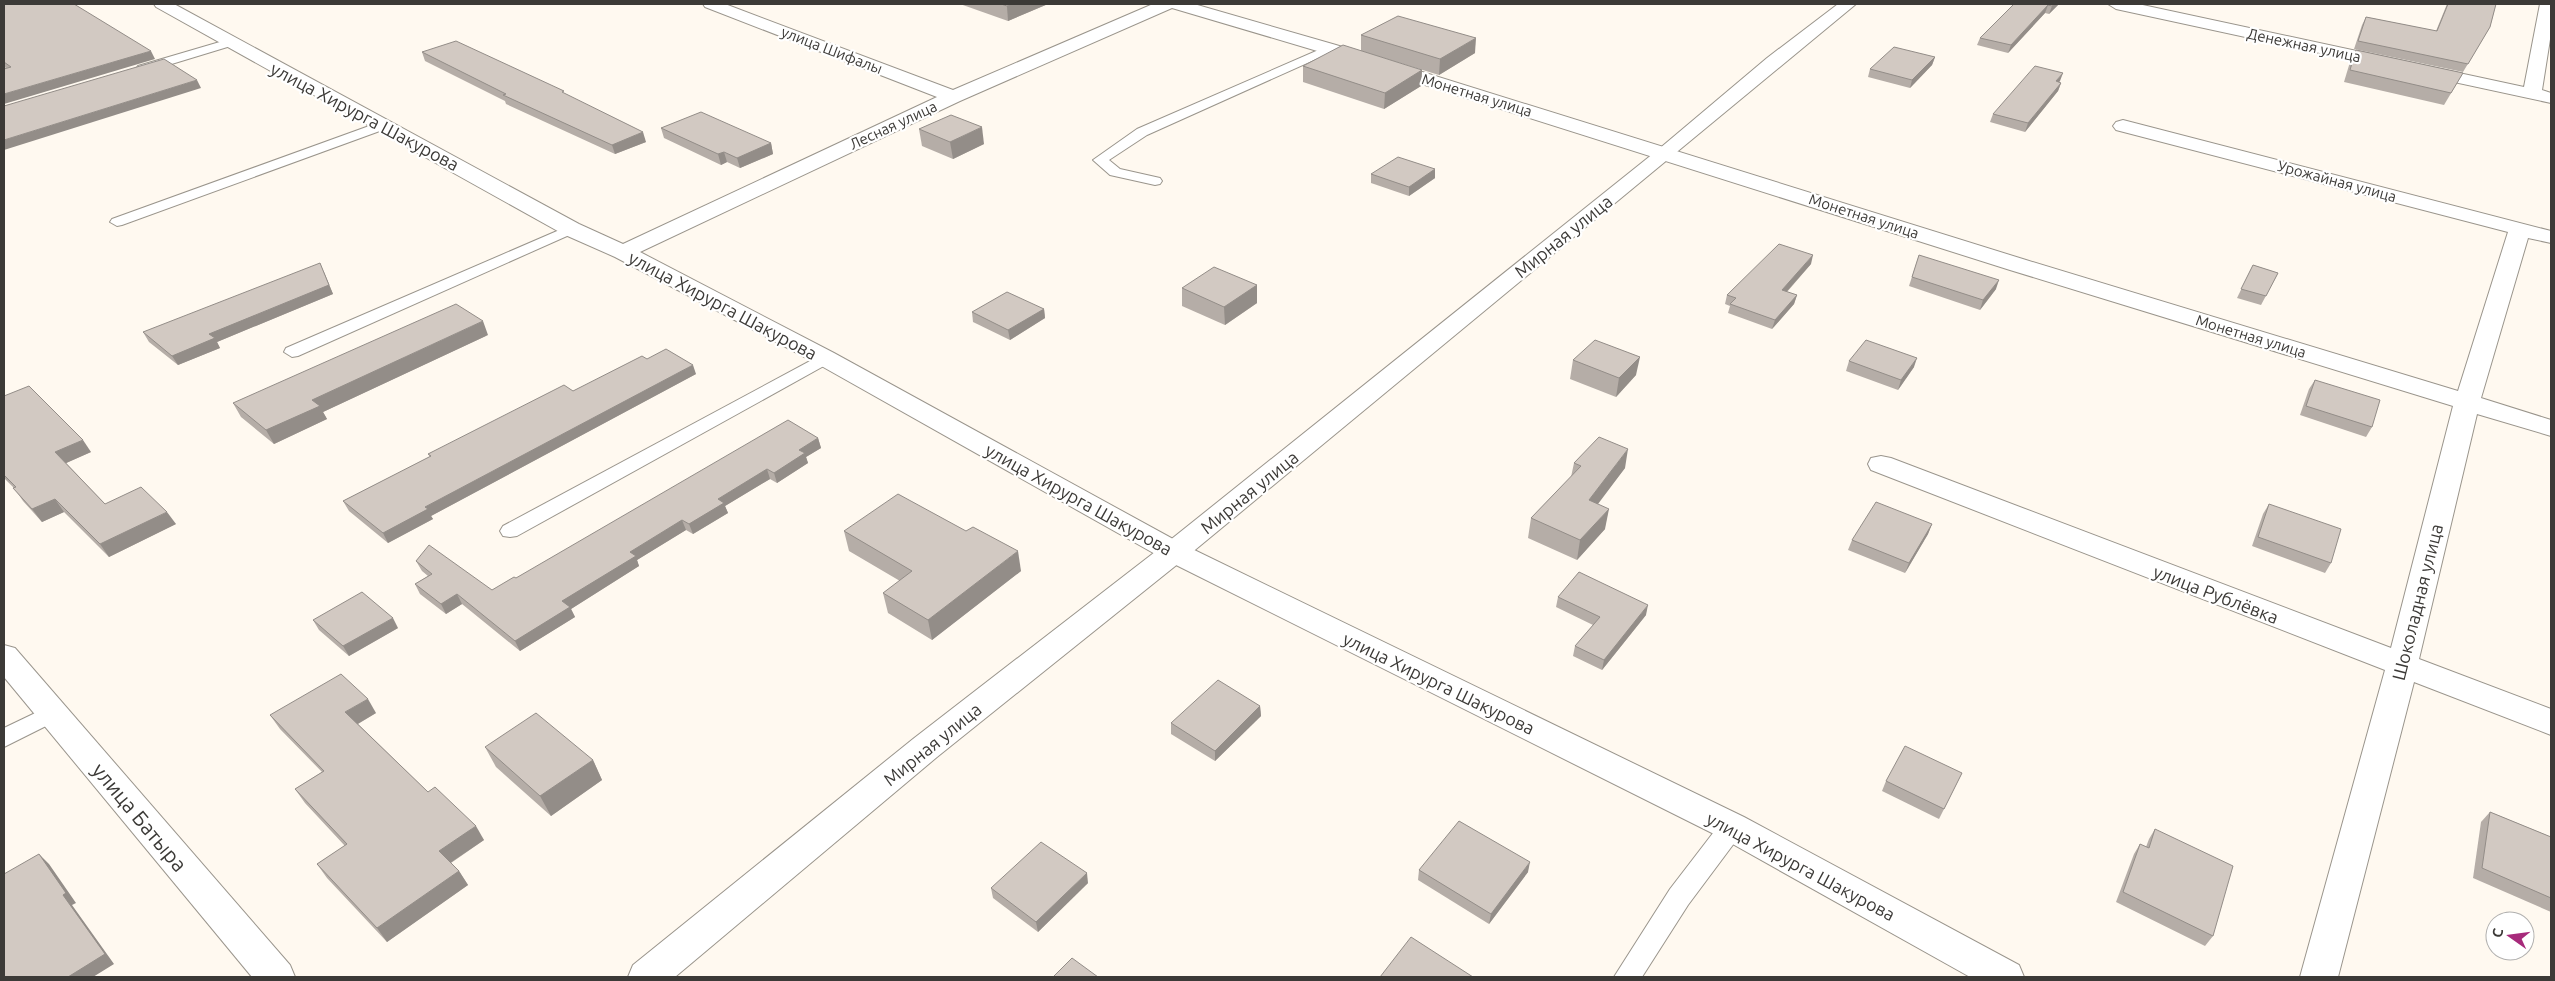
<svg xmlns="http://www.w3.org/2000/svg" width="2555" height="981" viewBox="0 0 2555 981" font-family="Ubuntu,sans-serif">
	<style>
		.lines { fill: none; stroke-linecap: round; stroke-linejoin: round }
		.lane-casing { stroke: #9a958c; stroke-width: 2 }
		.street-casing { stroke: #9a958c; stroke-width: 2 }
		.secondary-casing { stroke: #9a958c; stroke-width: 2 }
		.lane { fill: #fff; fill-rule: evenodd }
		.street { fill: #fff; fill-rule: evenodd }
		.secondary { fill: #fff; fill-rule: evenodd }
		.wall { fill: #b5ada7 }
		.shaded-wall { fill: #938d88 }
		.building { fill: #d2c9c2; stroke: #938d88 }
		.labels { text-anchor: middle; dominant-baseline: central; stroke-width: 4.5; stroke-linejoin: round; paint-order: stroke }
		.far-street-label { font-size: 15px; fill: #3c3a37; stroke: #fff }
		.street-label { font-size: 18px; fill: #3c3a37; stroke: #fff }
		.near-street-label { font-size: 21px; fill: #3c3a37; stroke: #fff }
	</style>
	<rect width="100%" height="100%" fill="#fff9f0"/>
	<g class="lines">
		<defs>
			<g id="lane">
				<polygon points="230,39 234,41 234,45 142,73 136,69 138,66"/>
				<polygon points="1330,45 1336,49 1334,51 1147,135 1109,160 1120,169 1160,178 1162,181 1160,184 1155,185 1110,175 1093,160 1137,129"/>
				<polygon points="383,121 389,125 388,128 122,225 117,226 110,222 112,219"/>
				<polygon points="571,225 578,229 576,232 298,356 292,357 284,352 286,348"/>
				<polygon points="825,353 833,358 831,362 517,536 510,537 503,536 500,531 503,526"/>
				<polygon points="52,705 60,707 63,713 60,719 4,747 4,728"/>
				<polygon points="1732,817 1741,820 1744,827 1741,834 1688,905 1642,977 1614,977 1670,889 1723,820"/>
			</g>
			<g id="street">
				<polygon points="154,4 174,4 579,224 623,244 937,97 705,7 703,4 725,4 953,90 1153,4 1194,4 1336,45 2026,260 2458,391 2508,232 2116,130 2113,126 2116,122 2123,120 2551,231 2551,243 2528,238 2481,398 2551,420 2551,436 2477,414 2419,659 2551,709 2551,735 2414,682 2338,977 2300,977 2385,670 1871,470 1868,464 1871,458 1881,456 1891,458 2391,648 2453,406 2010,270 1324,53 1172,8 960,101 640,252 834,353 1184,545 1744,817 2019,965 2024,977 1970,977 1720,837 1164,559 816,363 615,257 563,234 156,7"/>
				<polygon points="2108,4 2138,4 2524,87 2540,4 2551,4 2551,33 2542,90 2551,93 2551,103 2116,9"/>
				<polygon points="4,645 15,648 290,965 295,977 252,977 4,677"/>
			</g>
			<polygon id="secondary" points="1838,4 1856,4 1184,559 937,757 675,977 628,977 633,965 913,739 1164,545 1659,149 1767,58"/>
		</defs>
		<use href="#lane" class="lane-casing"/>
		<use href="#street" class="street-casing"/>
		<use href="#secondary" class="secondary-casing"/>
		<use href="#lane" class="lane"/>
		<use href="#street" class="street"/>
		<use href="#secondary" class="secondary"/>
	</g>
	<g class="wall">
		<polygon points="4,4 155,59 6,68 4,67"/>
		<polygon points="960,4 1048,4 1008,21"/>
		<polygon points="2014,4 2059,4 2049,14 2045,13 2008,53 1977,45 1980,38"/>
		<polygon points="2447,4 2496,4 2490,27 2463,72 2354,49 2362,25 2366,17 2436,31"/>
		<polygon points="1361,35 1475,53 1439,75 1361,51"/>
		<polygon points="2356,50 2463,73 2444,105 2344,82 2350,62"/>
		<polygon points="422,52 565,94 646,142 615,154 506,104 505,101 425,61"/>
		<polygon points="1935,57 1932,65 1910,88 1868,77 1870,69"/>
		<polygon points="1303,66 1422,70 1421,86 1384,109 1303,82"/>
		<polygon points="2060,81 2059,82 2061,83 2058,91 2025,132 1990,122 1993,114"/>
		<polygon points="661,128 771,143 773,154 740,168 727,162 721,165 664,138"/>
		<polygon points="919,129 984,144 953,159 922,146"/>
		<polygon points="1435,169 1435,178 1409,196 1371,183 1371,174"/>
		<polygon points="1919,255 1996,289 1980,310 1909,286"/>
		<polygon points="1811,264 1787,292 1797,295 1794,304 1772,329 1728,313 1730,306 1725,304 1727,295"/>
		<polygon points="2253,265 2278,273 2261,305 2237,298"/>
		<polygon points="324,272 333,294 217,342 220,348 178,365 149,342 143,332"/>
		<polygon points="1257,285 1257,303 1225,325 1182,306 1182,288"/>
		<polygon points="1044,309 1045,318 1010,340 973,322 972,312"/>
		<polygon points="488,335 323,412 327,419 274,444 241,417 233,403"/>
		<polygon points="647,359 696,374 431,516 433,519 388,543 349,511 343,501 430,457 428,454"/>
		<polygon points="1573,360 1636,375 1616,397 1570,379"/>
		<polygon points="1849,361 1914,367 1898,390 1846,371"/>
		<polygon points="2315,380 2372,427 2366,437 2300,415 2309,389"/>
		<polygon points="4,396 91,452 66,463 105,504 176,524 109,557 64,512 42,522 23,501 14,488 4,478"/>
		<polygon points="818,438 821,448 806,457 808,463 777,483 770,479 725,506 728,513 693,534 686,530 637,560 639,566 571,609 575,617 520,651 462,604 446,614 420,594 415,584 428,576 422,571 416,561 492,590"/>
		<polygon points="1574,463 1625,468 1597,504 1605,529 1577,560 1528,538 1531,518 1571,477"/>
		<polygon points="2269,504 2331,563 2325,573 2252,546 2263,514"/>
		<polygon points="1932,524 1928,534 1905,573 1848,550 1852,540"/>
		<polygon points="844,531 1021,571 932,640 888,613 883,593 900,581 849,551"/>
		<polygon points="1558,597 1646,615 1602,670 1573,656 1575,646 1593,625 1556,607"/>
		<polygon points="313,620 398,628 349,656 319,630"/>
		<polygon points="1260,706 1261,716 1215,761 1171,734 1171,723"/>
		<polygon points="376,713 358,724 428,792 484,840 451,863 459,871 468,885 387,942 327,878 317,864 345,846 305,803 295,789 322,772 280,729 270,715"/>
		<polygon points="485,747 593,760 602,780 551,816 496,767"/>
		<polygon points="1962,773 1939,819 1882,791 1886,781"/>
		<polygon points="2490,812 2551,837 2551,912 2473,878 2481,822"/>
		<polygon points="2155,829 2213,936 2205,946 2116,902 2134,854 2140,844 2146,847 2149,839"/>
		<polygon points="1419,870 1528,872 1489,924 1418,880"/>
		<polygon points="1088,883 1038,932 993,898 991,888"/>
	</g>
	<g class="shaded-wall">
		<polygon points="1011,4 1048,4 1008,21 1007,6"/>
		<polygon points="2055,4 2059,4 2049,14 2052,6"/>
		<polygon points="2048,5 2045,13 2008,53 2011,45"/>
		<polygon points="1476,38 1475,53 1439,75 1440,59"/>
		<polygon points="151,51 155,59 4,104 4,94"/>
		<polygon points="1935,57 1932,65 1910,88 1912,80"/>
		<polygon points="1422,70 1421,86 1384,109 1385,93"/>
		<polygon points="2063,73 2060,81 2053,89 2056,81"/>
		<polygon points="197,80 201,88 4,150 4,140"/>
		<polygon points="2061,83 2058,91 2025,132 2028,123"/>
		<polygon points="982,127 984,144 953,159 950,142"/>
		<polygon points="643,132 646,142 615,154 612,145"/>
		<polygon points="771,143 773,154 740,168 737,158"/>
		<polygon points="724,152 727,162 721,165 718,154"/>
		<polygon points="1435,169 1435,178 1409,196 1409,187"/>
		<polygon points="1813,255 1811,264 1780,299 1782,290"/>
		<polygon points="320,263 333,294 217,342 220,348 178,365 172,356 209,334"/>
		<polygon points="1999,280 1996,289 1980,310 1983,300"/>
		<polygon points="1257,285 1257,303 1225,325 1224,307"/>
		<polygon points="1797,295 1794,304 1772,329 1775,320"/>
		<polygon points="1044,309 1045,318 1010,340 1008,330"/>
		<polygon points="483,321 488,335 323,412 327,419 274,444 266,430 312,400"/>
		<polygon points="1640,357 1636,375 1616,397 1619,378"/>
		<polygon points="1917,358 1914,367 1898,390 1901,380"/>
		<polygon points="693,365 696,374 431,516 433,519 388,543 383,533 425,507"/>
		<polygon points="818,438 821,448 806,457 808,463 777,483 774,473 799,450"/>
		<polygon points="83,440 91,452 64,464 55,452"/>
		<polygon points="1628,449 1625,468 1586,520 1589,500"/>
		<polygon points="767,469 770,479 725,506 728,513 693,534 689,524 718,499"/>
		<polygon points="55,499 64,512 42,522 32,509"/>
		<polygon points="1609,509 1605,529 1577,560 1580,540"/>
		<polygon points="167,512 176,524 109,557 100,544"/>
		<polygon points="682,520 686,530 637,560 639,566 571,609 575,617 520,651 515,641 562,601 630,552"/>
		<polygon points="1932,524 1928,534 1905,573 1909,563"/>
		<polygon points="1018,551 1021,571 932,640 928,620"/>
		<polygon points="457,594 462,604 446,614 441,604"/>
		<polygon points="1648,605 1646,615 1602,670 1604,660"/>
		<polygon points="393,618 398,628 349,656 343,646"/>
		<polygon points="368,699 376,713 354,726 345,712"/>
		<polygon points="1260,706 1261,716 1215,761 1215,751"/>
		<polygon points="593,760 602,780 551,816 540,796"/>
		<polygon points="476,826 484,840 447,865 439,851"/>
		<polygon points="39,854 49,864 76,903 72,905 114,964 93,977 68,977 63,895"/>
		<polygon points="1530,862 1528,872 1489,924 1491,914"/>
		<polygon points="459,871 468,885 387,942 377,928"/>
		<polygon points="1087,873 1088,883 1038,932 1036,922"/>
	</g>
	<g class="building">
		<polygon points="4,4 74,4 151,51 4,94 4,69 11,67 4,62"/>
		<polygon points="1001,4 1011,4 1007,6"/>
		<polygon points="2014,4 2055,4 2052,6 2048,5 2011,45 1980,38"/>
		<polygon points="2448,4 2496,4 2490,27 2468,64 2358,41 2366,17 2437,31"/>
		<polygon points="1398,16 1476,38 1440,59 1361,35"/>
		<polygon points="456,41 564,91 562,92 643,132 612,145 503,95 506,94 422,52"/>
		<polygon points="1343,45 1422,70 1385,93 1303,66"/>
		<polygon points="1894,47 1935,57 1912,80 1870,69"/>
		<polygon points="2356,50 2463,73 2451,93 2350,70"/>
		<polygon points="164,59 197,80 4,140 4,106"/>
		<polygon points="2035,66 2063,73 2056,81 2061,83 2028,123 1993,114"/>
		<polygon points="701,112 771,143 737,158 724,152 718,154 661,128"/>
		<polygon points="951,115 982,127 950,142 919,129"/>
		<polygon points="1398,157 1435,169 1409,187 1371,174"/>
		<polygon points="1779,244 1813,255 1782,290 1797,295 1775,320 1730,304 1736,298 1727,295"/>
		<polygon points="1919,255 1999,280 1983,300 1912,277"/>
		<polygon points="320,263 329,285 209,334 215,338 172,356 143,332"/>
		<polygon points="2253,265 2278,273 2266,296 2241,289"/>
		<polygon points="1214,267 1257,285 1224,307 1182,288"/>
		<polygon points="1007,292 1044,309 1008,330 972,312"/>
		<polygon points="456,304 483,321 312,400 320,406 266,430 233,403"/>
		<polygon points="1595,340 1640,357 1619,378 1573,360"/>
		<polygon points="1866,340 1917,358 1901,380 1849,361"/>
		<polygon points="666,349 693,365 425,507 428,509 383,533 343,501 431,456 428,454 564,385 573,391 642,356 647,359"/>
		<polygon points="2315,380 2380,400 2372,427 2306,406"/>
		<polygon points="29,386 83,440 55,452 105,504 141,487 167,512 100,544 55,499 32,509 13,488 16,487 4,475 4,396"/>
		<polygon points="788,420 818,438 799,450 805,453 774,473 767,469 718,499 724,503 689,524 682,520 630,552 636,556 562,601 570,607 515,641 457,594 441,604 415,584 432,574 416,561 429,545 492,590 514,577 516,578"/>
		<polygon points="1599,437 1628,449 1589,500 1609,509 1580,540 1531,518 1581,466 1574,463"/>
		<polygon points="898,494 966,531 973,527 1018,551 928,620 883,593 912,571 844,531"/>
		<polygon points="1876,502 1932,524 1909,563 1852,540"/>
		<polygon points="2269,504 2341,529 2331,563 2258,537"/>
		<polygon points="1579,572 1648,605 1604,660 1575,646 1600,617 1558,597"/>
		<polygon points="362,592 393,618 343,646 313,620"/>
		<polygon points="341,674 368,699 345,712 428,792 435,787 476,826 439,851 459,871 377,928 317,864 347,844 295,789 324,771 270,715"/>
		<polygon points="1218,680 1260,706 1215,751 1171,723"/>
		<polygon points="536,713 593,760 540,796 485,747"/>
		<polygon points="1905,746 1962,773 1944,809 1886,781"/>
		<polygon points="2490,812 2551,837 2551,898 2482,868"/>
		<polygon points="1459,821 1530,862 1491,914 1419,870"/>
		<polygon points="2155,829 2233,866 2213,936 2123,892 2140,844 2149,848"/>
		<polygon points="1041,842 1087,873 1036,922 991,888"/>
		<polygon points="39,854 66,893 63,895 105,954 68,977 4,977 4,874"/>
		<polygon points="1411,937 1473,977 1380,977"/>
		<polygon points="1072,958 1098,977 1053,977"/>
	</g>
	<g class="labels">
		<g class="far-street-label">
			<text transform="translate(2304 45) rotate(12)">Денежная улица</text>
			<text transform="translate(832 50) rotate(21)">улица Шифалы</text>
			<text transform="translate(1477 95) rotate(17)">Монетная улица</text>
			<text transform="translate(893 125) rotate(-25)">Лесная улица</text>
			<text transform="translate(2337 181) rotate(15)">Урожайная улица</text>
			<text transform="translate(1864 216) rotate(18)">Монетная улица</text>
			<text transform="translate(2251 336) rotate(17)">Монетная улица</text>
		</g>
		<g class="street-label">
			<text transform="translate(365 116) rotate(28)">улица Хирурга Шакурова</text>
			<text transform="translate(1563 236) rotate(-39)">Мирная улица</text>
			<text transform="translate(723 305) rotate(28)">улица Хирурга Шакурова</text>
			<text transform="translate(1249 492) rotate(-39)">Мирная улица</text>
			<text transform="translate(1079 499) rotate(29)">улица Хирурга Шакурова</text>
			<text transform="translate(2216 594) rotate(21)">улица Рублёвка</text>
			<text transform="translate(2417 602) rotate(-76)">Шоколадная улица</text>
			<text transform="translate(1439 683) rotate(26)">улица Хирурга Шакурова</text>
			<text transform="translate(932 744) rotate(-39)">Мирная улица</text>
			<text transform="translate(1801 866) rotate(28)">улица Хирурга Шакурова</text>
		</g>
		<g class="near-street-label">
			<text transform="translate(140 817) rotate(50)">улица Батыра</text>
		</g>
	</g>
	<rect width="2555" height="981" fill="none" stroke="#3c3a37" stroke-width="10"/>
	<g transform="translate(2510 936) rotate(284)"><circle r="24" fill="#ffffff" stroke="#b1b0af"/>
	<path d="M0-4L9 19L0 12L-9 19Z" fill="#a72a7b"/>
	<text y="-8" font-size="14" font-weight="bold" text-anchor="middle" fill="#3c3a37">С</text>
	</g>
</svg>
